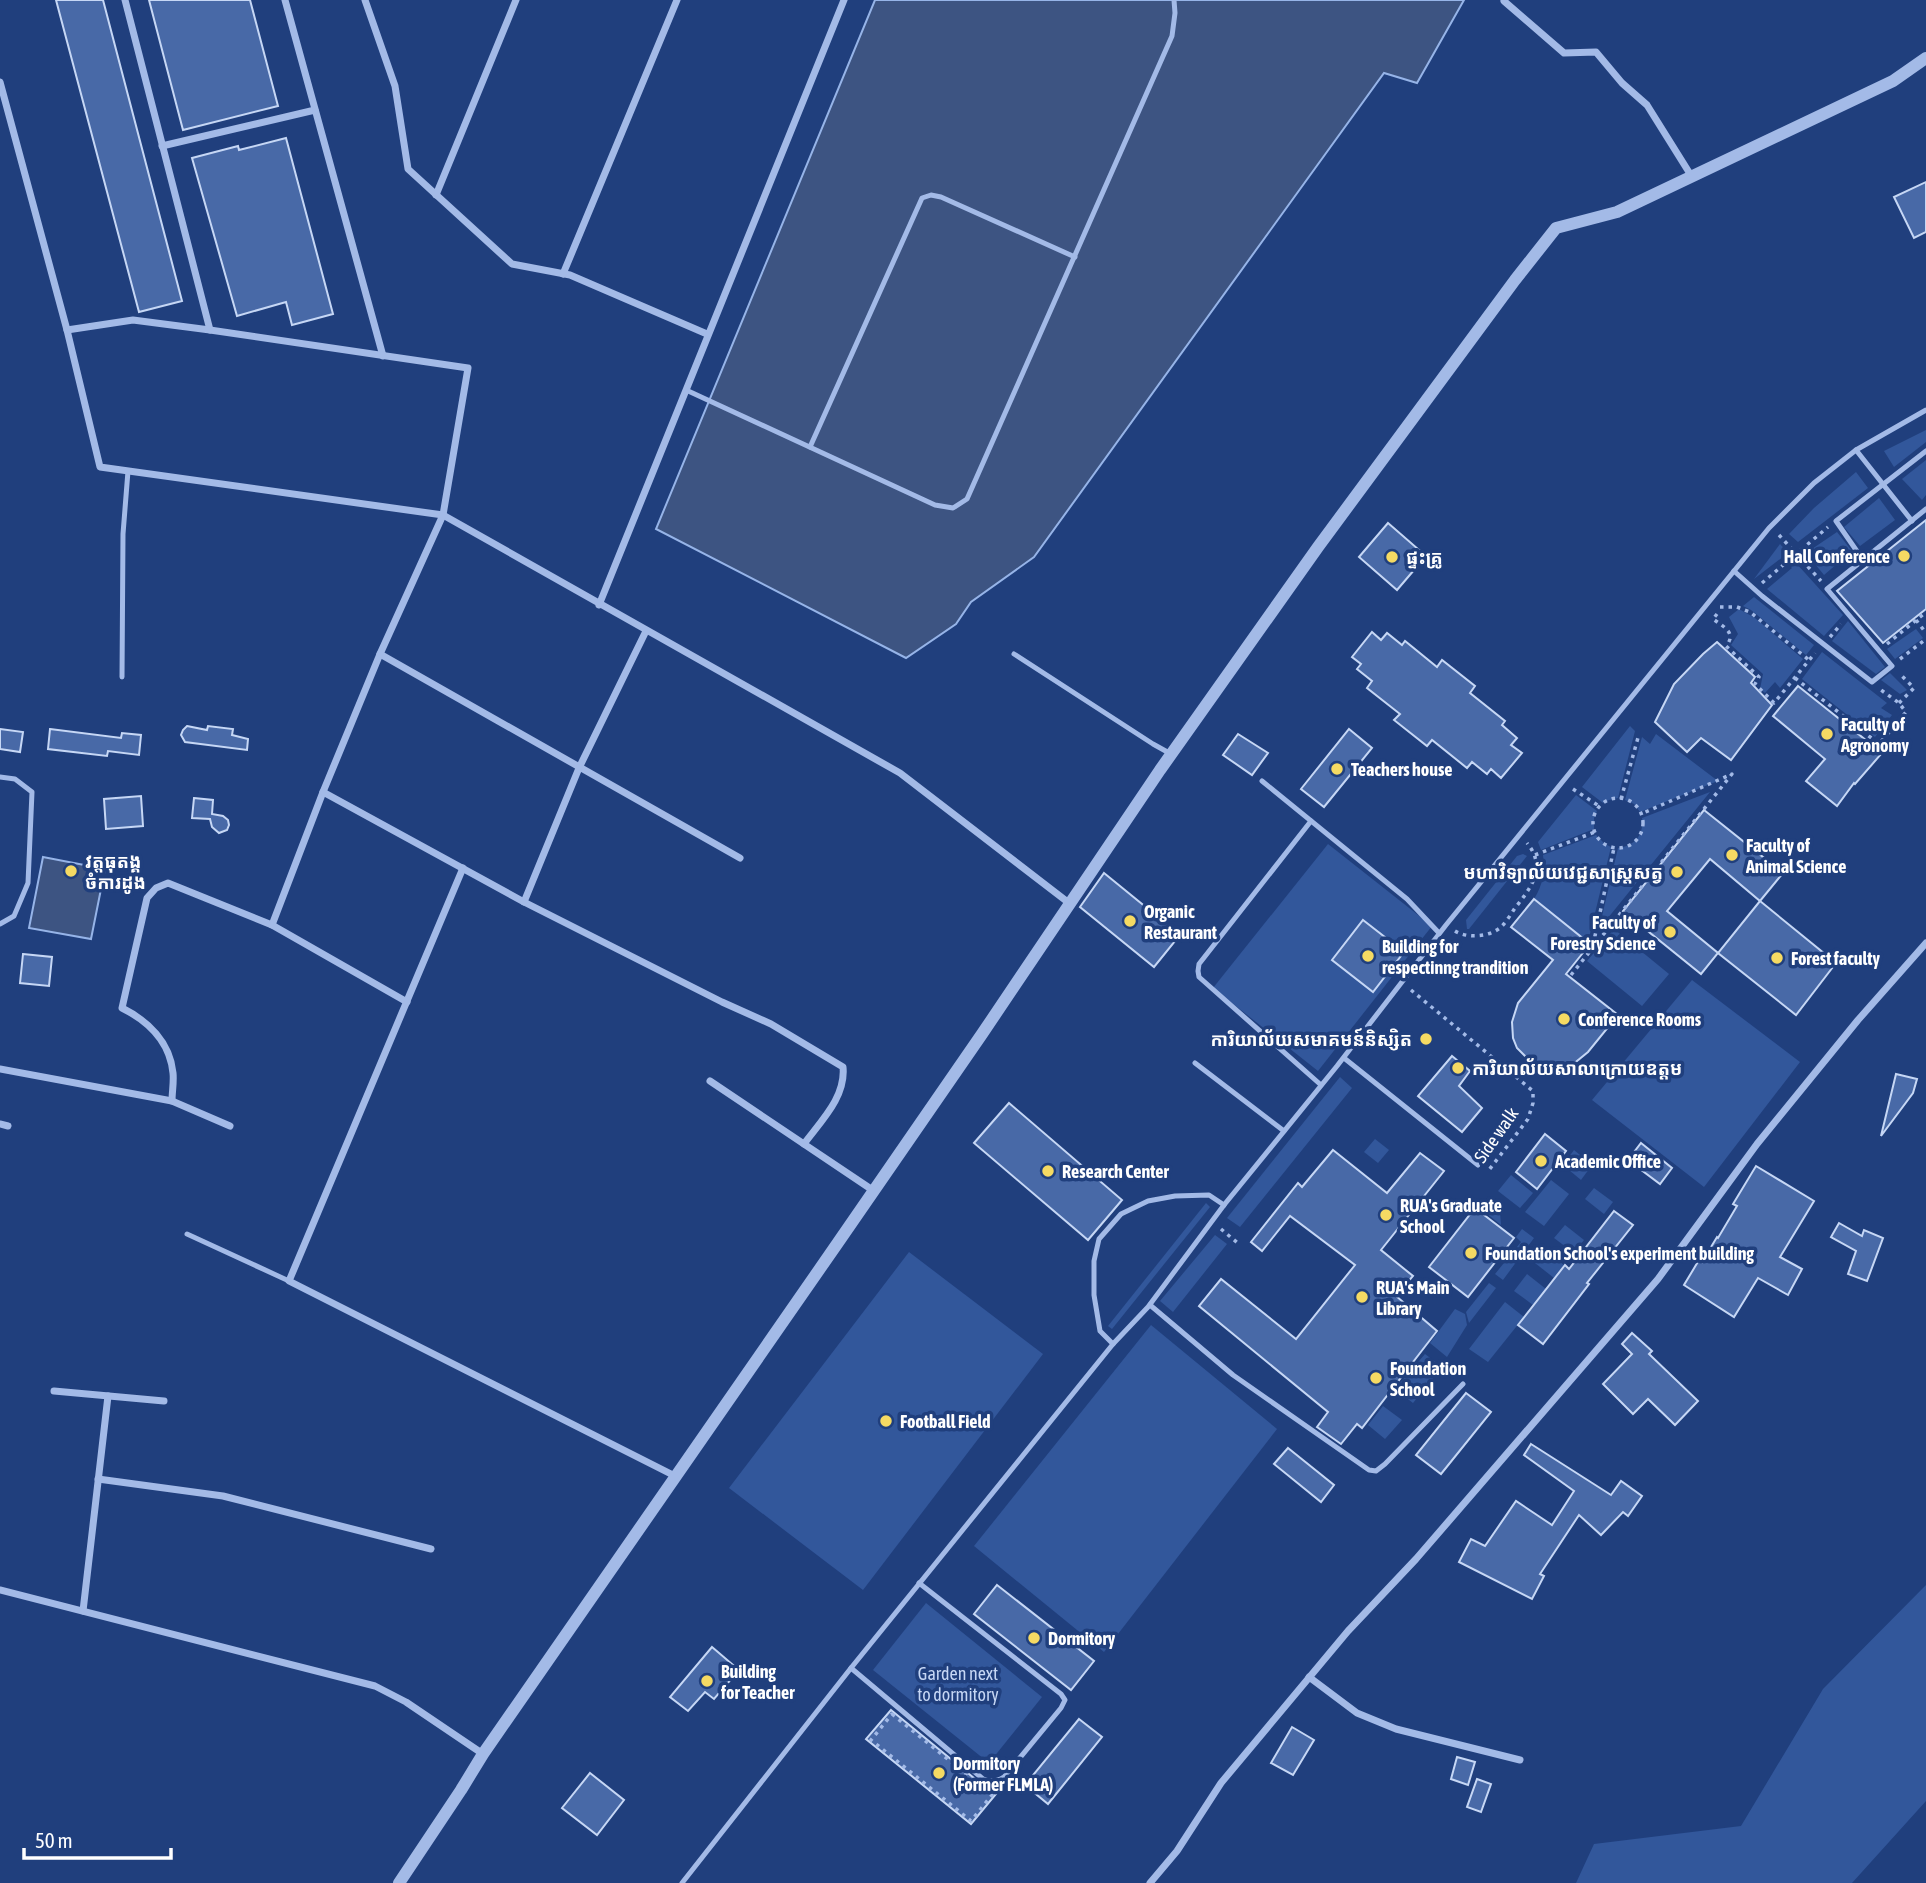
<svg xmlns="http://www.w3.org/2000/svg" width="1926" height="1883" viewBox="0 0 1926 1883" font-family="'Asap Condensed','Noto Sans Khmer',sans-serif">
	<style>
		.green { fill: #32579b }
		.water { fill: #3d5482; stroke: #96b4e8; stroke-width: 2 }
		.building { fill: #4869a7; stroke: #c6d7f5; stroke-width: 2 }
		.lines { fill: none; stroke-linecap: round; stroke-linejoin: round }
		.path { stroke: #a3bae7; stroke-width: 3.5; stroke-dasharray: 3.5 5; stroke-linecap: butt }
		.service { stroke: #a3bae7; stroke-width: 5 }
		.minor { stroke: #a3bae7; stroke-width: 7 }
		.tertiary { stroke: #a3bae7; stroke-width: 12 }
		.poi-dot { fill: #f5da63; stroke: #203f7d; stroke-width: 2.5 }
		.labels { text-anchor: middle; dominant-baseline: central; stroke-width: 7; stroke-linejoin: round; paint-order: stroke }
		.poi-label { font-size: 18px; font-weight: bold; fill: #fff; stroke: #203f7d; text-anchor: start }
		.street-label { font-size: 18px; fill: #fff; stroke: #203f7d }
		.park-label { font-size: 18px; fill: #c6d7f5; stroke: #203f7d }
	</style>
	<rect width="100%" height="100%" fill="#203f7d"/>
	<g class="green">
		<polygon points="1926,430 1926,442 1894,467 1884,451"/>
		<polygon points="1926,460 1926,495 1922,500 1902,479"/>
		<polygon points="1856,472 1868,488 1798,542 1789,534 1814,508"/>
		<polygon points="1879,498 1895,520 1860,546 1844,527"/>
		<polygon points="1837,532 1852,551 1824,575 1806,553"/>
		<polygon points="1780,544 1788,553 1754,579"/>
		<polygon points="1796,563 1843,615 1824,636 1767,589 1792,568 1791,567"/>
		<polygon points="1754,597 1814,645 1806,655 1751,610 1743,606"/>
		<polygon points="1739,609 1755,618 1803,659 1780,688 1775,682 1765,693 1760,689 1763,674 1731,645 1738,634 1729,617"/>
		<polygon points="1848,621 1885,667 1876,674 1832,641"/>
		<polygon points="1916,629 1923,638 1895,659 1887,649"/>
		<polygon points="1822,652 1887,703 1881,708 1892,715 1875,737 1802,679"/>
		<polygon points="1890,673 1907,690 1900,694 1881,680"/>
		<polygon points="1630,726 1635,731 1618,798 1609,800 1603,803 1582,787"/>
		<polygon points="1656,734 1718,781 1640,812 1634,804 1625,800 1642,737 1650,744"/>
		<path d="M 1710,792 L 1599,929 L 1618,848 C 1635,846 1644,835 1642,818 Z"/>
		<polygon points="1576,795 1597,811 1594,818 1594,829 1541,850 1538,842"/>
		<path d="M 1596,835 L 1605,844 L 1611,847 L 1588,942 L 1534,899 C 1543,885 1545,871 1543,855 Z"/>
		<polygon points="1328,844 1432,926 1318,1071 1213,988"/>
		<polygon points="1523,854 1527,856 1469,929 1467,929 1466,920 1517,856"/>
		<polygon points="1614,929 1669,974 1642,1006 1587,961"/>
		<polygon points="1692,980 1800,1062 1704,1187 1592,1100"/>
		<polygon points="1340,1077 1352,1088 1240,1227 1227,1218"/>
		<polygon points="1375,1139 1389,1150 1378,1163 1364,1152"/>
		<polygon points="1574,1150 1592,1165 1581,1180 1563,1165"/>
		<polygon points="1511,1175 1533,1193 1520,1208 1498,1191"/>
		<polygon points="1551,1180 1569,1194 1544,1226 1525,1212"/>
		<polygon points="1594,1188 1613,1202 1604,1214 1585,1199"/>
		<polygon points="1487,1201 1500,1212 1501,1225 1481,1209"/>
		<polygon points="1206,1203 1210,1207 1112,1329 1108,1326"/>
		<polygon points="1565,1225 1584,1240 1574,1253 1554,1238"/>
		<polygon points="1522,1229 1534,1238 1503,1280 1495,1274 1521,1242 1516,1237"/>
		<polygon points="1215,1235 1227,1244 1173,1312 1160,1301"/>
		<polygon points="1545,1251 1564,1265 1554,1278 1535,1263"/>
		<polygon points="909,1252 1043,1354 863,1590 729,1488"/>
		<polygon points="1527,1274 1546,1289 1533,1305 1514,1291"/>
		<polygon points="1489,1283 1496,1288 1469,1323 1466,1312"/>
		<polygon points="1505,1302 1524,1317 1488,1362 1469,1349"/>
		<polygon points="1455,1309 1465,1314 1467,1325 1447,1357 1430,1343"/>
		<polygon points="1151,1325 1277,1429 1104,1652 974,1546"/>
		<polygon points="1425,1354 1442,1367 1413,1403 1395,1389"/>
		<polygon points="1383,1406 1402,1420 1385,1439 1368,1425"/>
		<polygon points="1926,1585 1926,1801 1852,1883 1576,1883 1594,1844 1741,1826 1823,1689"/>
		<polygon points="926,1603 1042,1697 989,1763 873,1670"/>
	</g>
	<g class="water">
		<polygon points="875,0 1464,0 1417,83 1384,73 1034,557 971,602 956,624 906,658 656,529"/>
		<polygon points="43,857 105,869 91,939 29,928"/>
	</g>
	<g class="building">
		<polygon points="56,0 103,0 182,301 139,312"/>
		<polygon points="149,0 250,0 278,106 183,130"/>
		<polygon points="286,138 333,314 292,325 286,302 237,316 192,158 238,146 239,150"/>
		<polygon points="1926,182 1926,232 1914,238 1894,197"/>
		<polygon points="1926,520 1926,609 1883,643 1837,591"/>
		<polygon points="1388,523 1426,556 1397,590 1359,557"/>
		<polygon points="1372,632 1381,640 1387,633 1402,645 1405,641 1437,667 1442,660 1475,686 1470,693 1505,721 1502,725 1517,738 1511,745 1522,753 1501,778 1491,769 1487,774 1472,762 1467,768 1432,740 1427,746 1394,720 1400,714 1367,688 1372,681 1357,669 1361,664 1352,657"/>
		<polygon points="1717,642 1755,677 1751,683 1772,705 1731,760 1701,738 1687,752 1655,722 1674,684 1703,654"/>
		<polygon points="1798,686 1882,753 1855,784 1854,783 1837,806 1806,781 1825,759 1773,716"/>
		<polygon points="187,726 207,730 208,726 233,729 232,735 248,739 247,750 185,742 181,735 183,730"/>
		<polygon points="0,729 23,732 20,752 0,749"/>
		<polygon points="50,729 121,738 122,733 141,735 139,755 108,751 107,756 48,749"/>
		<polygon points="1349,729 1372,748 1324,807 1301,789"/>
		<polygon points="1238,734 1268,753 1252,775 1223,755"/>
		<polygon points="141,796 143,826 106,829 104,799"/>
		<polygon points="194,798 213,800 212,814 223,816 228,820 229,825 227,830 219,833 212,827 210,819 192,818"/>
		<polygon points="1704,810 1783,873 1760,901 1710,859 1667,911 1718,953 1701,974 1623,911"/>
		<polygon points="1104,873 1180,935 1154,967 1080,907"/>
		<polygon points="1534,899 1590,944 1566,974 1618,1015 1588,1052 1572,1065 1561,1068 1548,1068 1538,1066 1528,1059 1517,1048 1513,1038 1512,1022 1518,1003 1553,960 1511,927"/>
		<polygon points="1760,901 1836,963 1796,1015 1718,953"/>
		<polygon points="1363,920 1404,952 1373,992 1332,960"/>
		<polygon points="23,954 52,957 49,986 20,983"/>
		<polygon points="1452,1056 1470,1071 1459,1086 1482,1108 1462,1132 1418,1096"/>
		<polygon points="1896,1074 1917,1079 1913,1093 1881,1136"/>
		<polygon points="1009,1103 1122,1200 1088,1240 974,1143"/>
		<polygon points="1545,1134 1566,1151 1537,1189 1516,1172"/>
		<polygon points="1641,1143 1672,1168 1660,1184 1628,1160"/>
		<polygon points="1333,1150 1387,1193 1420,1153 1444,1171 1381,1250 1413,1276 1396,1296 1437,1331 1362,1428 1357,1424 1341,1444 1317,1427 1328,1412 1199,1306 1221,1279 1296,1339 1355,1265 1290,1216 1262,1251 1251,1242 1298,1183 1302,1187"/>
		<polygon points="1756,1166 1814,1201 1780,1257 1802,1269 1788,1295 1758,1278 1734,1317 1684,1285 1699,1260 1702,1262 1717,1237 1718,1238 1737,1206 1733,1204"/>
		<polygon points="1475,1208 1514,1238 1468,1297 1429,1267"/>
		<polygon points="1614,1211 1633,1225 1587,1283 1589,1284 1543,1344 1518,1325 1565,1265 1569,1269"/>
		<polygon points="1839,1223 1862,1236 1864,1230 1883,1238 1867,1281 1848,1274 1856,1251 1831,1237"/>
		<polygon points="1632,1333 1652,1351 1649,1354 1698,1401 1675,1425 1648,1399 1633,1414 1603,1384 1632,1354 1622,1344"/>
		<polygon points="1466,1393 1491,1412 1441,1474 1416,1455"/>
		<polygon points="1531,1444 1611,1495 1621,1481 1642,1496 1628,1516 1623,1512 1601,1535 1579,1515 1540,1574 1544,1576 1532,1599 1459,1562 1471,1539 1485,1546 1516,1501 1552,1525 1574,1491 1524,1455"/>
		<polygon points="1288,1448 1334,1485 1321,1502 1274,1464"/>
		<polygon points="997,1585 1094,1661 1071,1690 974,1614"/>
		<polygon points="712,1647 739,1670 714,1699 705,1692 688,1711 670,1697"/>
		<polygon points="891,1710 980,1783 996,1794 971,1824 866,1739"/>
		<polygon points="1079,1719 1102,1737 1048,1804 1025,1785"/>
		<polygon points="1292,1727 1314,1740 1293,1775 1271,1763"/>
		<polygon points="1457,1757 1475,1762 1468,1785 1451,1779"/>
		<polygon points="590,1773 624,1800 597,1835 562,1808"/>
		<polygon points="1477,1779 1491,1784 1481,1812 1467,1807"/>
	</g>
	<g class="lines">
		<g class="path">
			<polyline points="1779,535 1821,581"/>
			<polyline points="1762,583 1828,527"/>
			<polyline points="1720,607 1737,607 1750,612 1809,660"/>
			<path d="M 1717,614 L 1713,619 C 1724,627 1737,633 1726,646 L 1759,677 L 1755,684 L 1774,703 L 1815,653"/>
			<polyline points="1916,620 1926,633"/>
			<polyline points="1830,637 1841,624"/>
			<polyline points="1887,644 1926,612"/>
			<polyline points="1900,659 1926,639"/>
			<polyline points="1795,678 1879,744 1906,712 1899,703 1881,690"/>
			<polyline points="1899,703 1914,688 1900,674"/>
			<polyline points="1573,789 1599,806"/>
			<circle cx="1618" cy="823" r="25"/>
			<polyline points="1621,799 1639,734"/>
			<polyline points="1535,855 1595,832"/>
			<path d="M 1455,931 C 1468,939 1491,937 1502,926 C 1507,921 1511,914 1515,908 C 1531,888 1547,867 1527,843"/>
			<polyline points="1593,945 1614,848"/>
			<polyline points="1571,975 1732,774 1641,814"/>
			<polyline points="1411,990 1533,1091 1533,1103 1528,1119 1489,1170"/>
			<polyline points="1221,1229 1240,1245"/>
			<polygon points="892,1714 992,1795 971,1821 871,1740"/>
		</g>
		<g class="service">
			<polyline points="686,390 935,505 953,508 967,499 1172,36 1175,13 1174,0"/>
			<polyline points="810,447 922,198 931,195 941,197 1075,257"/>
			<polyline points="1856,450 1912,521"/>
			<polyline points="1863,560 1836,521 1926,451"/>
			<polyline points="1734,571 1762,596 1872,682 1892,666 1827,589 1926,509"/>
			<polyline points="1014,654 1153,744 1171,754"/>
			<polyline points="122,677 123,534 128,471"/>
			<polyline points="0,777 15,779 32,792 28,883 14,916 0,924"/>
			<polyline points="1262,781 1407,899 1439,933"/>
			<polyline points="1311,821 1199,964 1198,971 1199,977 1321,1085"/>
			<polyline points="1344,1058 1478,1165"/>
			<polyline points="1195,1063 1284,1131"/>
			<polyline points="187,1234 289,1281"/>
			<polyline points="1150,1305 1233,1375 1369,1470 1376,1471 1385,1464 1463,1384"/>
			<polyline points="1113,1344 1100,1331 1094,1295 1094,1261 1099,1239 1121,1214 1148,1201 1175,1196 1209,1195 1224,1205"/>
			<path d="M 851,1668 L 983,1779 C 991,1782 997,1782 1004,1777 L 1061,1708 L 1065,1700 L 1061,1694 L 919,1583"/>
			<polyline points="682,1883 851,1668 1113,1344 1148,1307 1224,1205 1337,1066 1446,925 1769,528 1814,483 1856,450 1926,410"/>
		</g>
		<g class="minor">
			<polyline points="125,0 210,330"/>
			<polyline points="285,0 383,356"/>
			<polyline points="365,0 395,86 408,169 512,264 570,275 707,334"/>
			<polyline points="1504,1 1564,53 1596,52 1622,83 1647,105 1692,177"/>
			<polyline points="0,82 67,330 100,467 443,515 900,773 1069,903"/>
			<polyline points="162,146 315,110"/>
			<polyline points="436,195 516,0"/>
			<polyline points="563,274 677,0"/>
			<polyline points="67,330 133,320 210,330 468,368 443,515 380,654 323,792 272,925"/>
			<polyline points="599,605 844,0"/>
			<polyline points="380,654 740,858"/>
			<path d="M 323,792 L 524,902 L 722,1002 L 771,1024 L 843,1067 C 846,1097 821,1121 804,1144"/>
			<polyline points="463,868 289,1281 675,1476"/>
			<polyline points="524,902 579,768 646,631"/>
			<polyline points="0,1069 172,1101 230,1126"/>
			<polyline points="710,1081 874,1191"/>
			<path d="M 172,1101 C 172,1092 174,1082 173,1073 C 170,1042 148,1021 122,1008 L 147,898 L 156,888 L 168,883 L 272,925 L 407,1002"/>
			<polyline points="0,1124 8,1126"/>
			<polyline points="54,1391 164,1401"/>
			<polyline points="98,1479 223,1496 431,1549"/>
			<polyline points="0,1590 375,1686 406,1702 483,1754"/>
			<polyline points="83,1611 108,1396"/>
			<polyline points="1309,1677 1357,1713 1396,1729 1520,1760"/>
			<polyline points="1150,1883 1177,1851 1221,1783 1348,1631 1416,1559 1658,1279 1757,1144 1858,1020 1926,943"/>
		</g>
		<polyline class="tertiary" points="399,1883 461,1790 483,1754 837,1244 982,1034 1160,770 1318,547 1515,280 1556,228 1617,212 1893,81 1926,58"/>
	</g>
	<g class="poi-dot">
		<circle cx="1904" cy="556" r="7"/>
		<circle cx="1392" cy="557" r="7"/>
		<circle cx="1827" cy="734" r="7"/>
		<circle cx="1337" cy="769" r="7"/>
		<circle cx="1732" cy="855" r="7"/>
		<circle cx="71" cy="871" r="7"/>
		<circle cx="1677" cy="872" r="7"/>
		<circle cx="1130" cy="921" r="7"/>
		<circle cx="1670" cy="932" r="7"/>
		<circle cx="1368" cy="956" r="7"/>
		<circle cx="1777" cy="958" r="7"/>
		<circle cx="1564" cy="1019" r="7"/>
		<circle cx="1426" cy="1039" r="7"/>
		<circle cx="1458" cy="1068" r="7"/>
		<circle cx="1541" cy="1161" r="7"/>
		<circle cx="1048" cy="1171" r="7"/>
		<circle cx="1386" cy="1215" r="7"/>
		<circle cx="1471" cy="1253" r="7"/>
		<circle cx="1362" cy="1297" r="7"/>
		<circle cx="1376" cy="1378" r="7"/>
		<circle cx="886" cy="1421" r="7"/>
		<circle cx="1034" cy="1638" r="7"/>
		<circle cx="707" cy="1681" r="7"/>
		<circle cx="939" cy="1773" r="7"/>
	</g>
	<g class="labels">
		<g class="poi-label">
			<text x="1890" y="556" text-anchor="end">Hall Conference</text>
			<text x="1406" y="557">ផ្ទះគ្រូ</text>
			<text x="1841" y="724">Faculty of<tspan x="1841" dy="21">Agronomy</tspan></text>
			<text x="1351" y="769">Teachers house</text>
			<text x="1746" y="845">Faculty of<tspan x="1746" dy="21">Animal Science</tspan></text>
			<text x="85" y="861">វត្តធុតង្គ<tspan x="85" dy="21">ចំការដូង</tspan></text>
			<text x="1663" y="872" text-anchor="end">មហាវិទ្យាល័យវេជ្ជសាស្ត្រសត្វ</text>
			<text x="1144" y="911">Organic<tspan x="1144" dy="21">Restaurant</tspan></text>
			<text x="1656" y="922" text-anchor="end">Faculty of<tspan x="1656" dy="21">Forestry Science</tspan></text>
			<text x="1382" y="946">Building for<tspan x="1382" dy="21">respectinng trandition</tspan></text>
			<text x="1791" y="958">Forest faculty</text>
			<text x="1578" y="1019">Conference Rooms</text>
			<text x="1412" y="1039" text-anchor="end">ការិយាល័យសមាគមន៍និស្សិត</text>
			<text x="1472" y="1068">ការិយាល័យសាលាក្រោយឧត្តម</text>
			<text x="1555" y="1161">Academic Office</text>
			<text x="1062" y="1171">Research Center</text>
			<text x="1400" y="1205">RUA's Graduate<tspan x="1400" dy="21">School</tspan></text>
			<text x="1485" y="1253">Foundation School's experiment building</text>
			<text x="1376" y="1287">RUA's Main<tspan x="1376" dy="21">Library</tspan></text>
			<text x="1390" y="1368">Foundation<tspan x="1390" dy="21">School</tspan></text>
			<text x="900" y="1421">Football Field</text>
			<text x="1048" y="1638">Dormitory</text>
			<text x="721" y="1671">Building<tspan x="721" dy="21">for Teacher</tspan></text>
			<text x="953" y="1763">Dormitory<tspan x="953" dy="21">(Former FLMLA)</tspan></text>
		</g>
		<g class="street-label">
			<text transform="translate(1496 1135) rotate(-55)">Side walk</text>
		</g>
		<g class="park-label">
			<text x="958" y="1673">Garden next<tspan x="958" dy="21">to dormitory</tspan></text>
		</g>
	</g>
	<path d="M24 1848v10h147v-10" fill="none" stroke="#ffffff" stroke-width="3.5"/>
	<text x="35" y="1848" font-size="21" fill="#ffffff" stroke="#203f7d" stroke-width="5" paint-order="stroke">50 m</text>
</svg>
